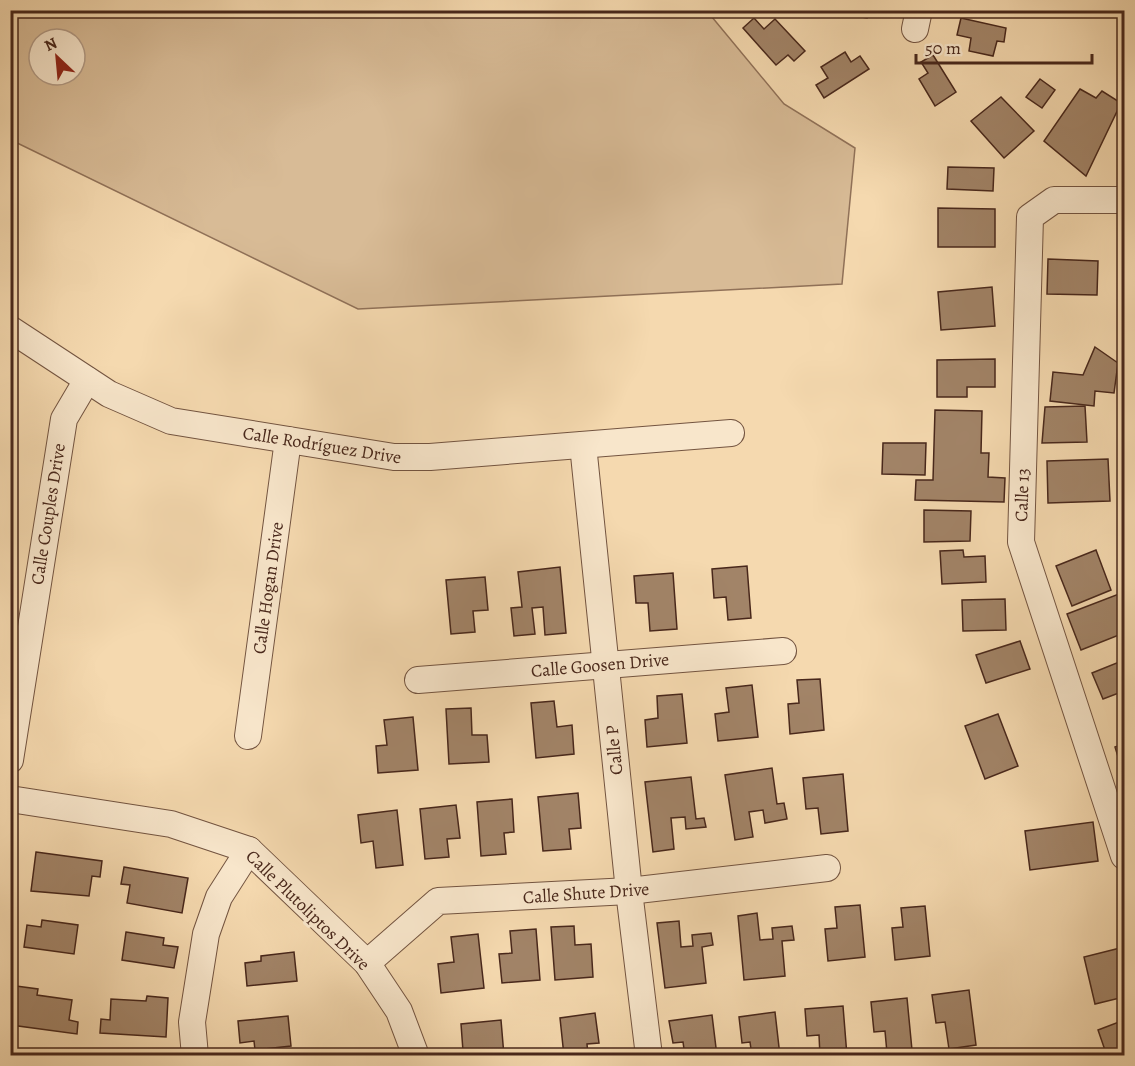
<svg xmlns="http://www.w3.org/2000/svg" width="1135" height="1066" viewBox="0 0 1135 1066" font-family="Alegreya,serif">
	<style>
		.green { fill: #d8bb96; stroke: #907158; stroke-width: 1.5; fill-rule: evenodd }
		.building { fill: #a28468; stroke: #48271b; stroke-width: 1.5 }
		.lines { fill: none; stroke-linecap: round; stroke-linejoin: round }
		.minor-casing { stroke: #735440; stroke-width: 28 }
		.minor { stroke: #f8e6cb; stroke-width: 26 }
		.labels { text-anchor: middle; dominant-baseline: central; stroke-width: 6; stroke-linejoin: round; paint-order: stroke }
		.street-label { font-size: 18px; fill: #48271b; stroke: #f8e6cb }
	</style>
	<rect width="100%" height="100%" fill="#f5d9af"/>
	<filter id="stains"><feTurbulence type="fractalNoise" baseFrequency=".00333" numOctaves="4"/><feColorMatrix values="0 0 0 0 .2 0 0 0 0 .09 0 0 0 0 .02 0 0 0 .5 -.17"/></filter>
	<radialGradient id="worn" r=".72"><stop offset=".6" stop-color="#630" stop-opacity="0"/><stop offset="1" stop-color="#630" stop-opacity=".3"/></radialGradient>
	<path class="green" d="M 10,11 L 707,11 L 784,104 L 855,148 L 842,284 L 358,309 L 11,140 ZM 39,39 L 75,39 L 75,75 L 39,75 Z"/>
	<g class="building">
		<polygon points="842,10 868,10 867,18 841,14"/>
		<polygon points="754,18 764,29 775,19 805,51 794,61 788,55 776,65 743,28"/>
		<polygon points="961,18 1006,28 1004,42 997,41 993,56 969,51 971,38 957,35"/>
		<polygon points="845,52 851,62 860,56 869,69 824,98 816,85 828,78 821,67"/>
		<polygon points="933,55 956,92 935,106 919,79 928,73 921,62"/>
		<polygon points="1040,79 1055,90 1042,108 1026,97"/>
		<polygon points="1080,89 1096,98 1102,91 1121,103 1086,176 1044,141"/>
		<polygon points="1001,97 1034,131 1004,158 971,121"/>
		<polygon points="948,167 994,168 993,191 947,189"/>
		<polygon points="938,208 995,209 995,247 938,247"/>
		<polygon points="1048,259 1098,261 1097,295 1047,294"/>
		<polygon points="992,287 995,326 941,330 938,292"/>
		<polygon points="1095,347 1118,363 1114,393 1095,391 1094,406 1050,401 1053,372 1083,375"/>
		<polygon points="995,359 995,387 967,387 967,397 937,397 937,360"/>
		<polygon points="1085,406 1087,442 1042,443 1045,407"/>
		<polygon points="935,410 982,411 981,453 989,453 988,477 1005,478 1004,502 915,500 916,480 933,480"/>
		<polygon points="883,443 926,443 925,475 882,474"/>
		<polygon points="1108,459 1110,501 1048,503 1047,461"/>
		<polygon points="924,510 971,511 970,541 924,542"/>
		<polygon points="963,550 964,557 985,556 986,582 942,584 940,551"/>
		<polygon points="1096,550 1111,590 1072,606 1056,566"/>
		<polygon points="747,566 751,618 728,620 726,597 714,598 712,569"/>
		<polygon points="560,567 566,633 545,635 543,607 532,608 535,634 514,636 511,608 522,607 518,572"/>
		<polygon points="673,573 677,629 650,631 648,603 636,603 634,576"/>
		<polygon points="485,577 488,610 473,611 475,632 451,634 446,580"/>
		<polygon points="1124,592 1124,633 1081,650 1067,614"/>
		<polygon points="1005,599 1006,630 963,631 962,600"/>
		<polygon points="1020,641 1030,669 986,683 976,655"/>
		<polygon points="1124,660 1124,691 1103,699 1092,673"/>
		<polygon points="820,679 824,730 790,734 788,704 799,703 797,680"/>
		<polygon points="752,685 758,737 718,741 715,714 729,712 726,688"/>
		<polygon points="682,694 687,743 647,747 645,720 658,718 657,696"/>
		<polygon points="554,701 557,727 572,725 574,754 536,758 531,703"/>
		<polygon points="471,708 472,735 487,735 489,762 449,764 446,709"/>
		<polygon points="998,714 1018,766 985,779 965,726"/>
		<polygon points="413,717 418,770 378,773 376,746 387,745 384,720"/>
		<polygon points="1124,744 1124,776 1115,747"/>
		<polygon points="772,768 777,804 784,803 787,819 765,823 763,810 749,812 753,837 735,840 725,775"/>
		<polygon points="843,774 848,831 821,834 818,808 806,809 803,778"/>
		<polygon points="691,777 696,819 704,818 706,827 686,829 685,817 671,818 674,849 653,852 645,782"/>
		<polygon points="578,793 581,828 569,829 571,849 543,851 538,797"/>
		<polygon points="512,799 514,832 504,833 506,854 481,856 477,802"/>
		<polygon points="456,805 460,838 447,839 449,857 425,859 420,809"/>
		<polygon points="397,810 403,865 376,868 373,841 361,843 358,815"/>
		<polygon points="1093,822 1098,861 1030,870 1025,831"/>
		<polygon points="36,852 102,861 100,877 92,876 89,896 31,891"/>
		<polygon points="124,867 188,878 182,913 127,903 130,885 121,884"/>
		<polygon points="860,905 865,957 828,961 825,929 837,928 835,907"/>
		<polygon points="925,906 930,956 895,960 892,928 903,927 901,908"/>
		<polygon points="757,913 760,940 773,939 772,928 792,926 794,940 782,941 785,976 744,980 738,916"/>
		<polygon points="42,920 78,925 74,954 24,947 27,925 41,927"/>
		<polygon points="679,921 681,947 693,946 692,935 711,933 713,945 702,947 706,983 665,988 657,923"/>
		<polygon points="574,926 575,945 591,944 593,977 555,980 551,927"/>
		<polygon points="536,929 540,980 502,983 499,954 512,953 510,931"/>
		<polygon points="126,932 164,938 163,945 178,947 174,968 122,960"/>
		<polygon points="478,934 484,988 441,993 438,964 454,962 451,937"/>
		<polygon points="1124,947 1124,997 1095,1004 1084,957"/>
		<polygon points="294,952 297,981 247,986 245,963 261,961 261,956"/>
		<polygon points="16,986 38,989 37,995 72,1000 69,1020 78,1022 77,1034 11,1025"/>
		<polygon points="969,990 976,1045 949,1049 945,1022 936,1023 932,995"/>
		<polygon points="147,996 168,998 166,1037 100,1033 101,1019 110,1020 111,999 146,1001"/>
		<polygon points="907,998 912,1050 887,1053 885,1031 874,1032 871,1002"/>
		<polygon points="843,1006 847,1056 820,1056 819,1035 807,1036 805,1009"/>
		<polygon points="775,1012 780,1056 752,1056 750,1042 742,1043 739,1017"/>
		<polygon points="595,1013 599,1043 587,1044 588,1056 564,1056 560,1018"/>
		<polygon points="712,1015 717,1056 685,1056 683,1042 673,1043 669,1021"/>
		<polygon points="288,1016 291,1046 255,1050 254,1041 240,1043 238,1021"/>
		<polygon points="501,1020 504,1056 477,1056 477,1050 463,1051 461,1024"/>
		<polygon points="1124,1020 1124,1056 1107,1056 1098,1030"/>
	</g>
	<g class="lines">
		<defs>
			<g id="minor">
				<polyline points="915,29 919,10"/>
				<polyline points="1124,200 1054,200 1030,217 1021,542 1124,856"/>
				<polyline points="10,329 109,394 171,421 394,457 430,457 731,433"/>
				<polyline points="583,445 629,891 649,1056"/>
				<polyline points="418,680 783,651"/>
				<polyline points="248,736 288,440"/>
				<polyline points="10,760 64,419 87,380"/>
				<polyline points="10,799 171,824 249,850 367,963 399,1011 416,1056"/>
				<polyline points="367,963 438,901 629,891 827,868"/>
				<polyline points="195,1056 192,1022 206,934 219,897 249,850"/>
			</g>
		</defs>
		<use href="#minor" class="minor-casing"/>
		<use href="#minor" class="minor"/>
	</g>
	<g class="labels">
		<g class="street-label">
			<text transform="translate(322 445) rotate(9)">Calle Rodríguez Drive</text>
			<text transform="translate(1022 495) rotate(-88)">Calle 13</text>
			<text transform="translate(48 514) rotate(-81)">Calle Couples Drive</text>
			<text transform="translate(268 588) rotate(-82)">Calle Hogan Drive</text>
			<text transform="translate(600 665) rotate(-5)">Calle Goosen Drive</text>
			<text transform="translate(614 750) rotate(-96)">Calle P</text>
			<text transform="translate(586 893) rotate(-4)">Calle Shute Drive</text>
			<text transform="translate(308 910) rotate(44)">Calle Plutoliptos Drive</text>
		</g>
	</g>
	<rect width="1135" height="1066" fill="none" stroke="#f5d9af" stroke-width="36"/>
	<rect x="12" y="12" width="1111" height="1042" fill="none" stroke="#48271b" stroke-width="3"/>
	<rect x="18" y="18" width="1099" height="1030" fill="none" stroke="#48271b" stroke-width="1.5"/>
	<g transform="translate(57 57) rotate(334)"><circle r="28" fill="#f8e6cb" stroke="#b29a85" stroke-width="1.5"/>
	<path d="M0-4.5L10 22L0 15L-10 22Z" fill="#8f2418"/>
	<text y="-9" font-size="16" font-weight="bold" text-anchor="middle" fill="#48271b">N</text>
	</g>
	<path d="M916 54v9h176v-9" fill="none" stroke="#48271b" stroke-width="3"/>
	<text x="925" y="54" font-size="18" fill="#48271b" stroke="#f8e6cb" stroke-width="4.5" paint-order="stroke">50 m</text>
	<rect width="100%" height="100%" filter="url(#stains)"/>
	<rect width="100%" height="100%" fill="url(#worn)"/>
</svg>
